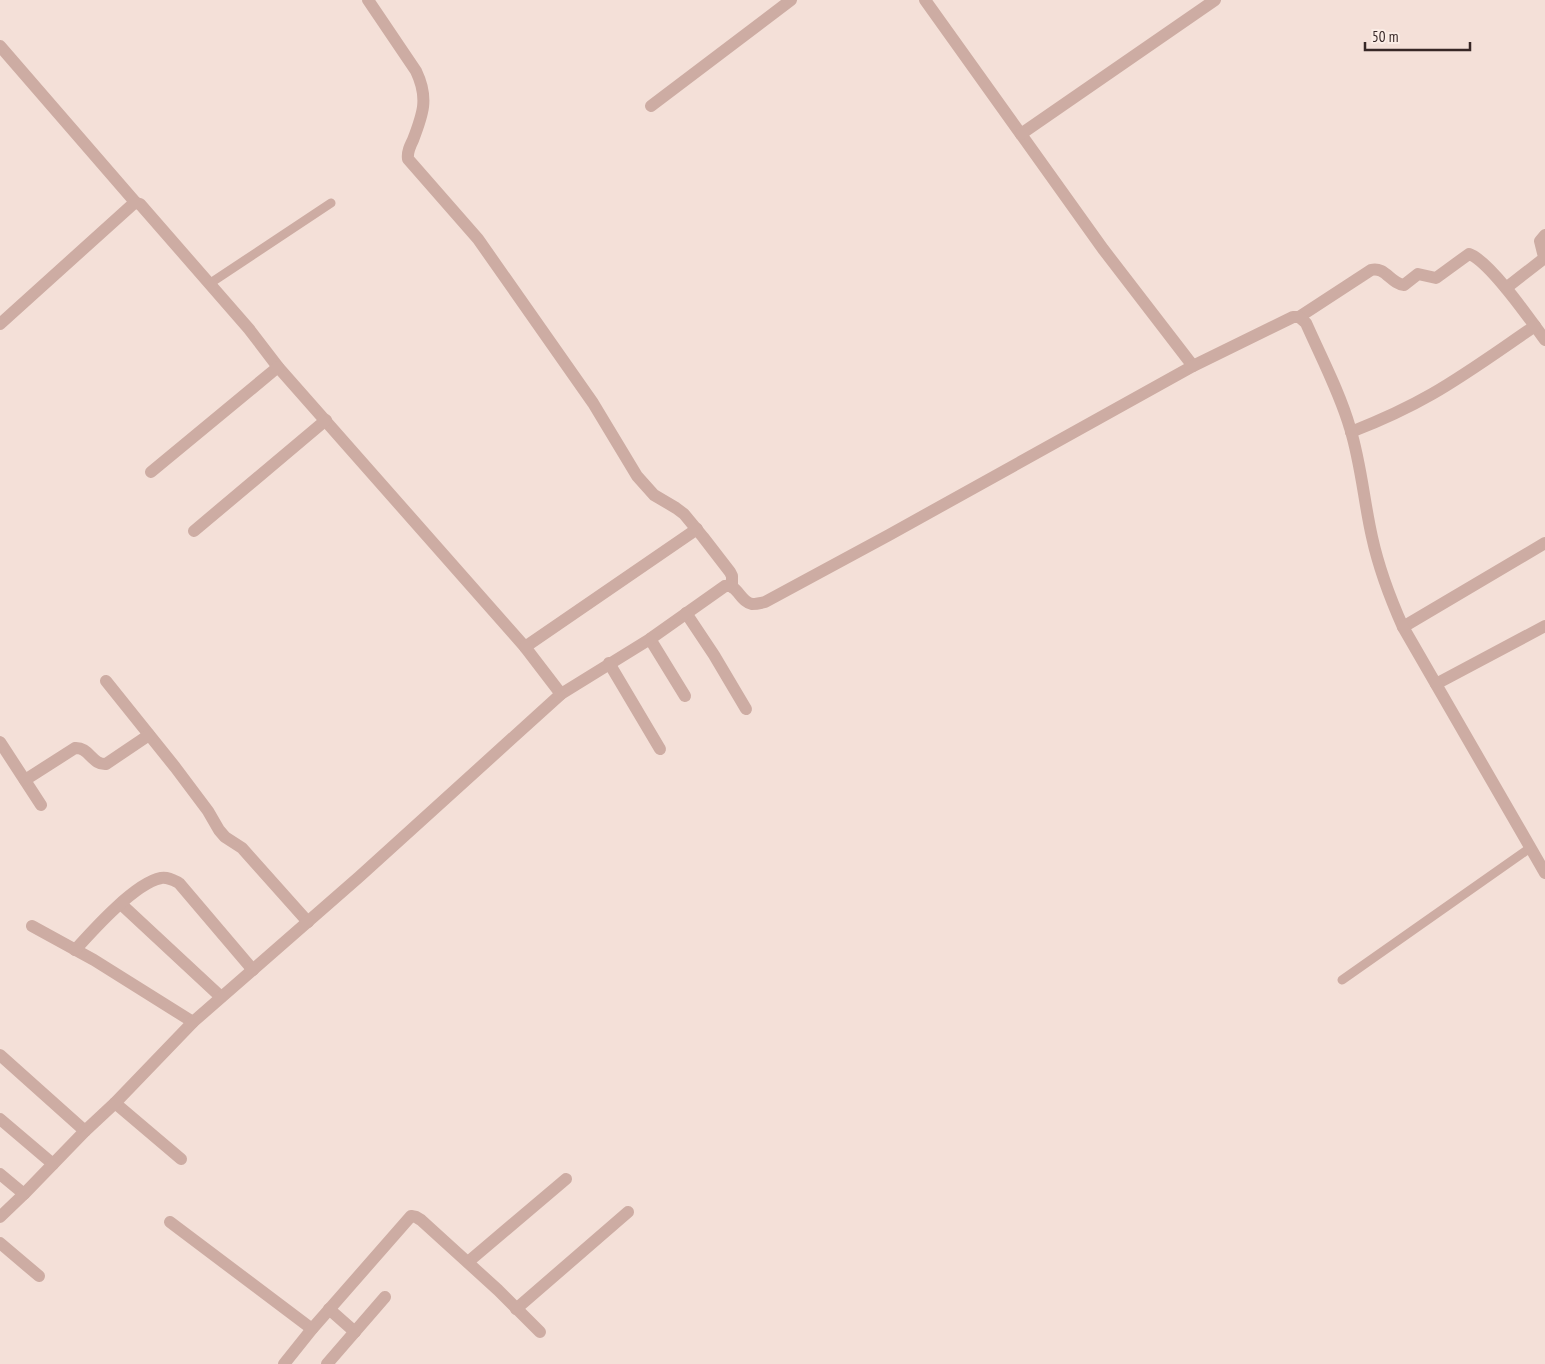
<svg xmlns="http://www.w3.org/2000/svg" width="1545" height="1364" viewBox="0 0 1545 1364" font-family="'PT Sans Narrow',sans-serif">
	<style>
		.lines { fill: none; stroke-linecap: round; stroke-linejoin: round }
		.lane { stroke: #cdaca3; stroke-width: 9 }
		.street { stroke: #cdaca3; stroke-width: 12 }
	</style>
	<rect width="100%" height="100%" fill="#f4e0d8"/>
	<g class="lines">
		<g class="lane">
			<polyline points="209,284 331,203"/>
			<polyline points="1342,980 1530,848"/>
		</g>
		<g class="street">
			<path d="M 368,0 L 416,71 C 429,98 423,114 413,140 C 410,146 407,152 408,159 L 478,239 L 593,403 L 637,476 L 654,495 L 676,508 L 684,514 L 703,537 L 730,572 L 732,576 L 732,587"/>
			<polyline points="925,0 1103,249 1193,366"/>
			<polyline points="0,46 136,203"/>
			<polyline points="651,106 791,0"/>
			<polyline points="1021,134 1215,0"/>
			<polyline points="1506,288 1542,260 1544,257 1540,241 1545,235"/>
			<path d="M 1299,317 L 1371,270 C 1385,266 1391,284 1404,285 L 1418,274 L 1436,278 L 1469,254 C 1490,261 1531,321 1545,340"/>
			<polyline points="0,324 132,205 136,203 140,204 249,329 278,367 525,647 561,694"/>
			<path d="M 1351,432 C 1379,421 1406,409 1432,394 C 1467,374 1501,349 1535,326"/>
			<polyline points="151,472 278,367"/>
			<polyline points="194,531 326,420"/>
			<polyline points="686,613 714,655 746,709"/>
			<polyline points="1403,627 1545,543"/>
			<polyline points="650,639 685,696"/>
			<polyline points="525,647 697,529"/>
			<polyline points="609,663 660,749"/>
			<polyline points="106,681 175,767 208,811 219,830 225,837 242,848 308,922"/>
			<polyline points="1436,684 1545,626"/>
			<polyline points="0,742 41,805"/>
			<path d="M 25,780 L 75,748 C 89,747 92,765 106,764 L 149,735"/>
			<polyline points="121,904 221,997"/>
			<polyline points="32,926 94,960 193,1022"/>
			<path d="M 75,950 C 93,930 135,883 161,878 C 168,877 173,880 179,883 L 253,970"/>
			<polyline points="0,1055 85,1131"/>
			<polyline points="115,1103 181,1159"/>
			<polyline points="0,1119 53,1164"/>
			<polyline points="0,1174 24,1194"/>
			<path d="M 0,1217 L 24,1194 L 85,1131 L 115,1103 L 193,1022 L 359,877 L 561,694 L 650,639 L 725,586 C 738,584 740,602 752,604 C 757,604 761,603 765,602 L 889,535 L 1193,366 L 1293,317 L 1299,317 L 1306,323 C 1321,357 1340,393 1350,428 C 1361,463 1364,502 1372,537 C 1379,569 1390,598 1403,627 L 1545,873"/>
			<polyline points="170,1222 312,1329"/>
			<polyline points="0,1243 39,1276"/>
			<polyline points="468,1262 566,1179"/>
			<polyline points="329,1309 355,1332"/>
			<polyline points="516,1309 628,1212"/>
			<polyline points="284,1364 312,1329 411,1216 416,1217 421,1220 498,1290 540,1332"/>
			<polyline points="327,1364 385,1297"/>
		</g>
	</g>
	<path d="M1365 42v8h105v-8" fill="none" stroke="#372726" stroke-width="2.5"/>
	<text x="1372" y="42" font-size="15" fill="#372726" stroke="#fbece5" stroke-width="4" paint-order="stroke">50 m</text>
</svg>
